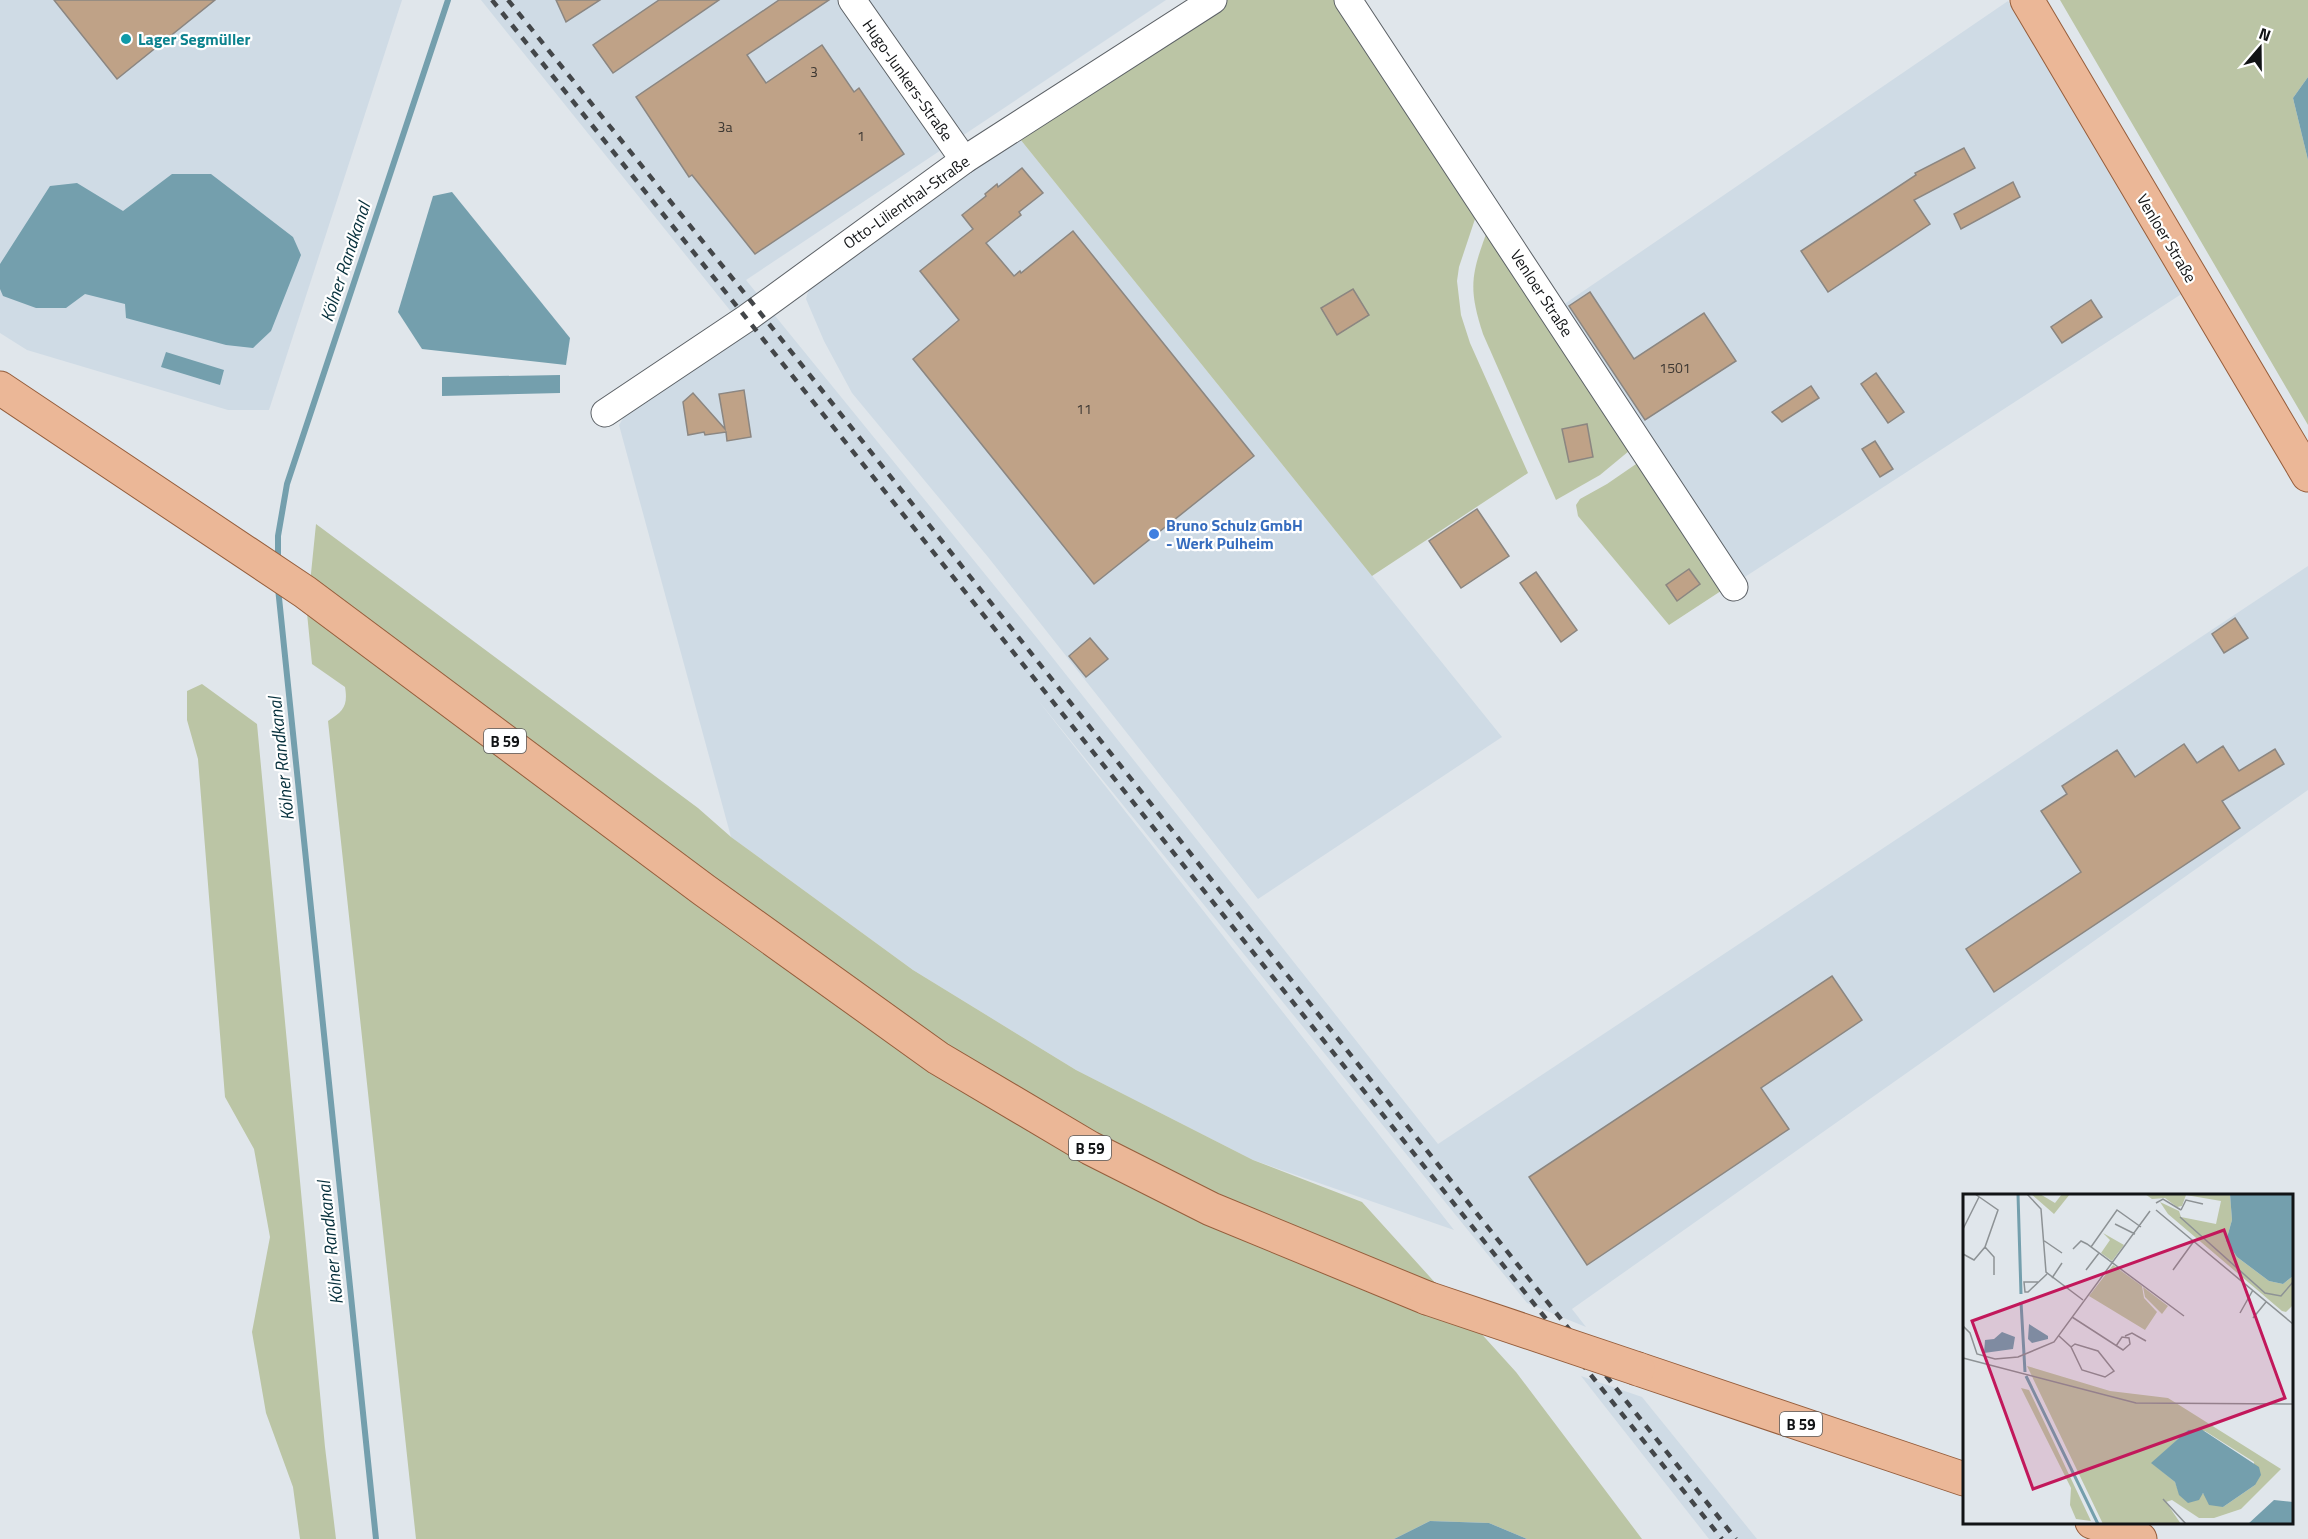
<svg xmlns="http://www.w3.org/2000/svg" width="2308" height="1539" viewBox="0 0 2308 1539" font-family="'Titillium Web',sans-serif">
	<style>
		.built { fill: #cfdbe5 }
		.green { fill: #bbc5a5 }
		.water { fill: #749fad }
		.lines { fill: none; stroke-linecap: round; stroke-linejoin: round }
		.stream { stroke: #749fad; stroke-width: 6 }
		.building { fill: #bfa287; stroke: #8b8681; stroke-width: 1.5 }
		.minor-casing { stroke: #5c6166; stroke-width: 29 }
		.major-casing { stroke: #965e3c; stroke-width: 35 }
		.minor { stroke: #fff; stroke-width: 27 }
		.major { stroke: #ebb797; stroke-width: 33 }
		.rail { stroke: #434649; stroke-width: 4.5; stroke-dasharray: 8 8; stroke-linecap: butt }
		.major-bridge-casing { stroke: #965e3c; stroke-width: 35; stroke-linecap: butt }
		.major-bridge { stroke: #ebb797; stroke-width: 33 }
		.culture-dot { fill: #0f9aa8; stroke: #fff; stroke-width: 2 }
		.shop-dot { fill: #3f7fe0; stroke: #fff; stroke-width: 2 }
		.labels { text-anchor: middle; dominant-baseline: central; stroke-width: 4.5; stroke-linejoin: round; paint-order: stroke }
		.number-label { font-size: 14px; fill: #3c3732 }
		.shield { fill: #fff; stroke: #585a5b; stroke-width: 1.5 }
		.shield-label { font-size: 15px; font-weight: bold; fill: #111315 }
		.culture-label { font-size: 16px; font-weight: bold; fill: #0d838f; stroke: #fff; text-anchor: start }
		.street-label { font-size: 16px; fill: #111315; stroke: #fff }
		.shop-label { font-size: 16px; font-weight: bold; fill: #366cbe; stroke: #fff; text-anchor: start }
		.water-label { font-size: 18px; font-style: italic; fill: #052f3b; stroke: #fff }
		.inset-river { fill: none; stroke: #749fad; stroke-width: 3 }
		.inset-road { fill: none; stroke: #8d9295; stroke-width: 1.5 }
		.view { fill: #c2185b; fill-opacity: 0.15; stroke: #c2185b; stroke-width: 3 }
		.inset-edge { fill: none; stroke: #111315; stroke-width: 3 }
	</style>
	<rect width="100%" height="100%" fill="#e0e6eb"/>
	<g class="built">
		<polygon points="0,0 402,0 269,410 228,410 27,350 0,333"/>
		<polygon points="481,0 1166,0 746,280 1037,638 1438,1144 2308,566 2308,790 1572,1309 1586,1327 1527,1303 1037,699 1454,1230 1253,1160 1076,1070 913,970 731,837 619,425 634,400 745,329"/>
		<polygon points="2008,1 2183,293 1737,582 1560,307"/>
		<polygon points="1020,139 1502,737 1258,899 988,557 852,393 824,341 806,299 809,288 905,215"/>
		<polygon points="1581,1376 1642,1397 1757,1539 1709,1539"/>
	</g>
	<g class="green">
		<polygon points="1227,0 1334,0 1477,213 1459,267 1457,281 1461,315 1470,343 1528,473 1372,576 1020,139"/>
		<polygon points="2060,0 2308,0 2308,77 2293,98 2308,160 2308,425"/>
		<path d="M 1488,229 L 1629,451 L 1600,475 L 1556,500 L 1483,334 C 1468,288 1471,274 1488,229 Z"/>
		<polygon points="1639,462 1727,587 1669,625 1578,516 1576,505 1580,499 1607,484"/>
		<path d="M 316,524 L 698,808 L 731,837 L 913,970 L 1076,1070 L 1253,1160 L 1362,1202 L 1516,1372 L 1642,1539 L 1527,1539 L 1489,1523 L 1430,1521 L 1394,1539 L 416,1539 L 328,721 C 344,711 348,705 345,687 L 312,664 L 307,613 Z"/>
		<polygon points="202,684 257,724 325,1447 336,1539 300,1539 293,1487 266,1413 252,1332 270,1237 254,1149 225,1097 198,759 187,720 187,691"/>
	</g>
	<g class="water">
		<polygon points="2308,77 2308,160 2293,98"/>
		<polygon points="172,174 211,174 293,237 301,255 271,331 253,348 226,345 126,318 125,304 85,294 66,308 36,308 3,296 0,289 0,264 50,186 77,183 123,211"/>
		<polygon points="452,192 570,338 566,365 422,349 398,312 433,196"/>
		<polygon points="166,352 224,370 220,385 161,367"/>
		<polygon points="560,375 560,393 442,396 442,377"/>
		<polygon points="1430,1521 1489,1523 1527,1539 1394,1539"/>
	</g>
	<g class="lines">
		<g class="stream">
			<polyline points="278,559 278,536 287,484 448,0"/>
			<polyline points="278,588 376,1539"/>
		</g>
	</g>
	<g class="building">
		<polygon points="54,0 215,0 117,79"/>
		<polygon points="556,0 600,0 566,22"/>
		<polygon points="659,0 719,0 613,73 593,45"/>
		<polygon points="779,0 829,0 747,55 766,83 822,45 854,92 859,88 904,154 755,254 692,175 689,177 636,97"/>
		<polygon points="1964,148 1975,168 1914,200 1930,224 1828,292 1801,251 1916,175 1915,173"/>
		<polygon points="1022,168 1043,193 1019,212 1021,215 986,243 1014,276 1020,271 1021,273 1073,231 1254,456 1094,584 913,359 959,320 920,271 973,229 962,215 986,196 985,194 997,184 998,187"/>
		<polygon points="2013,182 2020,197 1961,229 1954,214"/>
		<polygon points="1353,289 1369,315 1337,335 1321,308"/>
		<polygon points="1590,292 1634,359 1704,313 1736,361 1645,420 1569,306"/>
		<polygon points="2091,300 2102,317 2062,343 2051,327"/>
		<polygon points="1876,373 1904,412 1888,423 1861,384"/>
		<polygon points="1811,386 1819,398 1782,422 1772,412"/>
		<polygon points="744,390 751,437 727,441 726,432 705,435 704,432 688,435 683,402 693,393 725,429 719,394"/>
		<polygon points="1587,424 1593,457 1569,462 1562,429"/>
		<polygon points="1875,441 1893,469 1880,477 1862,449"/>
		<polygon points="1477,509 1509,556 1461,588 1429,541"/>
		<polygon points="1689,569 1700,584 1677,601 1666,585"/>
		<polygon points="1536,572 1577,630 1561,642 1520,583"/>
		<polygon points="2235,618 2248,638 2224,653 2212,634"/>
		<polygon points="1090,638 1108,659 1086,677 1069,656"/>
		<polygon points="2184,744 2197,763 2223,746 2239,771 2275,749 2284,764 2222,801 2240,828 1994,992 1966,949 2081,872 2041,811 2067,794 2062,786 2117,750 2135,777"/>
		<polygon points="1832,976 1862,1020 1761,1088 1789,1129 1587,1265 1529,1177"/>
	</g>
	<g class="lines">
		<defs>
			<g id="minor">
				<polyline points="852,0 964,160"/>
				<polyline points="1348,0 1734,587"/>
				<polyline points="605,413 747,318 964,160 1213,0"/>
			</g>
			<g id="major">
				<polyline points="2027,0 2308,475"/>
				<polyline points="0,388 305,592 704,890 938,1058 1090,1148 1211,1209 1427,1298"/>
				<polyline points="1638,1369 1964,1479"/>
				<polyline points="2092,1522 2140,1539"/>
			</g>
		</defs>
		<use href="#minor" class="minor-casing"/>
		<use href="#major" class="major-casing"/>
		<use href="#minor" class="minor"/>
		<use href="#major" class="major"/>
		<g class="rail">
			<polyline points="492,0 1722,1539"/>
			<polyline points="508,0 758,310 1736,1539"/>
		</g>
		<defs>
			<polyline id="major-bridge" points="1427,1298 1638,1369"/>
		</defs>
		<use href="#major-bridge" class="major-bridge-casing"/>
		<use href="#major-bridge" class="major-bridge"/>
	</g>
	<circle class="culture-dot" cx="126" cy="39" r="6"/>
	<circle class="shop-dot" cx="1154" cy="534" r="6"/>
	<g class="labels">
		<g class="number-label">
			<text x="814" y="71">3</text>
			<text x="725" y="126">3a</text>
			<text x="861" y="135">1</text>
			<text x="1675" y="367">1501</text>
			<text x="1084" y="408">11</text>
		</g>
		<g class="shield">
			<rect x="484" y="729" width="42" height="24" rx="4.5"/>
			<rect x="1069" y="1136" width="42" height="24" rx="4.5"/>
			<rect x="1780" y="1412" width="42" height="24" rx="4.5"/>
		</g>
		<g class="shield-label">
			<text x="505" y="741">B 59</text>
			<text x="1090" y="1148">B 59</text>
			<text x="1801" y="1424">B 59</text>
		</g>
		<g class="culture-label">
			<text x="138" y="39">Lager Segmüller</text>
		</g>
		<g class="street-label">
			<text transform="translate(908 80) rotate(55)">Hugo-Junkers-Straße</text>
			<text transform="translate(906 202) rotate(-35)">Otto-Lilienthal-Straße</text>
			<text transform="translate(2167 238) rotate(59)">Venloer Straße</text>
			<text transform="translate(1542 293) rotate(57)">Venloer Straße</text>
		</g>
		<g class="shop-label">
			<text x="1166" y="525">Bruno Schulz GmbH<tspan x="1166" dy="18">- Werk Pulheim</tspan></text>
		</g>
		<g class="water-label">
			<text transform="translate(345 262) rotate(-72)">Kölner Randkanal</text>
			<text transform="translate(281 759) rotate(-96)">Kölner Randkanal</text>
			<text transform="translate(330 1243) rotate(-96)">Kölner Randkanal</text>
		</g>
	</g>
	<g transform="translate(1963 1194)">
		<rect width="330" height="330" fill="#e0e6eb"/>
		<path d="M 68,0 L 77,0 L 92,9 L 99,0 L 107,0 L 91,20 ZM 182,0 L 267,0 L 269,26 L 263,47 L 274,63 L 306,87 L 320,90 L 330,82 L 330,111 L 323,118 L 319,117 L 205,20 L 197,8 L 216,17 L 218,23 L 253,30 L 258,7 L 223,1 L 219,12 L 214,13 L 202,4 L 189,5 ZM 140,39 L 161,51 L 149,67 L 138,59 L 147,46 ZM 150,71 L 179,92 L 181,104 L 194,118 L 182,136 L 126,102 ZM 180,93 L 205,112 L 199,120 L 182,103 ZM 64,172 L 147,197 L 205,204 L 318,275 L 278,315 L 251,324 L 236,324 L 209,306 L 203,308 L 218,330 L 140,330 ZM 225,236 L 242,237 L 291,268 L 292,291 L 260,313 L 242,300 L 215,296 L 212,288 L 189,269 ZM 58,194 L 66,196 L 128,327 L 113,325 L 107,311 L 108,294 Z" fill="#bbc5a5" fill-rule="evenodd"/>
		<path d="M 267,0 L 330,0 L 330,82 L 320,90 L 306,87 L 274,63 L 263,47 L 269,26 ZM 66,130 L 85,142 L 85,145 L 69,149 L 65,145 ZM 39,138 L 52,143 L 50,155 L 21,159 L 22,146 L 31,145 ZM 238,235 L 296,273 L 298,281 L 292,291 L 260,313 L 246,311 L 240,299 L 236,306 L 225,309 L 216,301 L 212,288 L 188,269 L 225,236 ZM 311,306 L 330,308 L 330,330 L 285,330 Z" fill="#749fad"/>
		<path class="inset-river" d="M 55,0 L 58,100M 58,108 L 62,178M 63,182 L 135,330"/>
		<path class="inset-road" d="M 64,0 L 78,15 L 83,78 L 120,106M 193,9 L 200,5 L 218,16M 193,16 L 330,130M 218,16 L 223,6 L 240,10M 217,23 L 302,99 L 318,102 L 330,88M 152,30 L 172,40M 0,35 L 16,3M 80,46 L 99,59M 22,53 L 31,63 L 31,81M 128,53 L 154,16 L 178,33M 110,55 L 118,47 L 124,50 L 221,122M 0,60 L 11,66 L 22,53 L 35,16 L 12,0M 123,76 L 136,59M 210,76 L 231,47M 89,84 L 99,69M 75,88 L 61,88 L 62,98 L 65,98 L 84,80M 277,119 L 290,96M 109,123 L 160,156 L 167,150 L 166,144 L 159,143 L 153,152M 290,124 L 303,108M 0,132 L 7,139 L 14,160 L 32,165 L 55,163 L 91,148 L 187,17M 96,142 L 108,153 L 119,176 L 142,183 L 151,177 L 135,157 L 112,150 L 108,153M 162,142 L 169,139 L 183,147M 0,164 L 173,209 L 330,210M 200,305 L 223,330"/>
		<path class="view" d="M 261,36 L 322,204 L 70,295 L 9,127 Z"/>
		<rect width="330" height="330" class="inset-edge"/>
	</g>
	<g transform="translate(2260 48) rotate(20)" stroke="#ffffff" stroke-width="4.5" paint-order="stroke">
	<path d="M0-4.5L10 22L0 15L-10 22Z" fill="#111315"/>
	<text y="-9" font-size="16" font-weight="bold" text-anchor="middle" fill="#111315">N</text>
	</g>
</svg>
